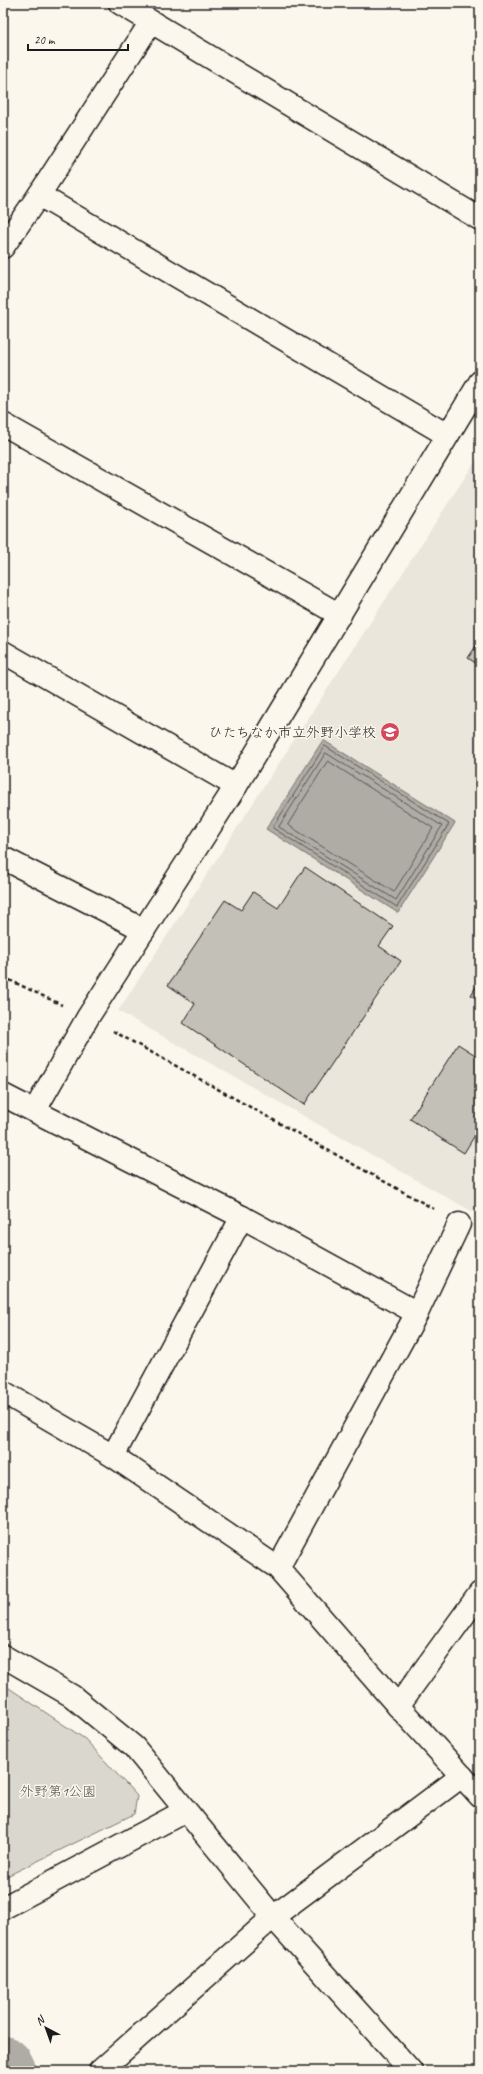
<svg xmlns="http://www.w3.org/2000/svg" width="483" height="2074" viewBox="0 0 483 2074" font-family="Caveat,'Klee One',sans-serif">
	<style>
		.built { fill: #eae6dc }
		.green { fill: #dad7ce; stroke: #7b7a75 }
		.water { fill: #afaca5; stroke: #74726e }
		.lines { fill: none; stroke-linecap: round; stroke-linejoin: round }
		.shore { stroke: #575653; stroke-width: 1 }
		.river { stroke: #afaca5; stroke-width: 60 }
		.building { fill: #c3c0b8; stroke: #1c1c1c }
		.street-casing { stroke: #1c1c1c; stroke-width: 25 }
		.path { stroke: #1c1c1c; stroke-width: 2.5; stroke-dasharray: 4 3; stroke-linecap: butt }
		.street { stroke: #fbf7ec; stroke-width: 22 }
		.labels { text-anchor: middle; dominant-baseline: central; stroke-width: 3; stroke-linejoin: round; paint-order: stroke }
		.poi-label { font-size: 14px; fill: #1c1c1c; stroke: #fbf7ec; text-anchor: end }
		.park-label { font-size: 14px; fill: #555451; stroke: #fbf7ec }
	</style>
	<rect width="100%" height="100%" fill="#fbf7ec"/>
	<filter id="ink" filterUnits="userSpaceOnUse"><feTurbulence type="fractalNoise" baseFrequency=".025" numOctaves="2"/><feDisplacementMap in="SourceGraphic" scale="8" xChannelSelector="R" yChannelSelector="G"/><feConvolveMatrix kernelMatrix="1 2 1 2 8 2 1 2 1" color-interpolation-filters="sRGB"/></filter>
	<g filter="url(#ink)">
		<polygon class="built" points="480,454 480,1216 118,1011"/>
		<polygon class="green" points="3,1684 85,1739 137,1796 134,1814 3,1878"/>
		<polygon class="water" points="323,740 455,823 398,913 266,829"/>
		<g class="lines">
			<g class="shore">
				<polygon points="325,746 449,824 397,907 273,828"/>
				<polygon points="326,753 442,826 396,900 279,827"/>
				<polygon points="328,761 433,828 394,892 288,825"/>
			</g>
			<polyline class="river" points="3,2066 6,2071"/>
		</g>
		<g class="building">
			<polygon points="480,640 480,666 468,658"/>
			<polygon points="305,867 393,926 379,946 401,961 304,1105 183,1023 195,1004 168,985 225,900 241,910 253,892 278,908"/>
			<polygon points="480,980 480,1001 471,995"/>
			<polygon points="458,1044 480,1058 480,1127 464,1153 410,1119"/>
		</g>
		<g class="lines">
			<defs>
				<g id="street">
					<polyline points="120,3 480,219"/>
					<polyline points="39,195 447,435"/>
					<polyline points="3,247 39,195 151,22"/>
					<polyline points="3,424 340,615"/>
					<polyline points="3,652 236,786"/>
					<polyline points="3,858 144,930"/>
					<polyline points="3,1095 242,1217 417,1313"/>
					<polyline points="35,1110 88,1017 236,786 480,382"/>
					<polyline points="3,1392 113,1456 278,1568 398,1706 480,1796"/>
					<polyline points="113,1456 242,1217"/>
					<polyline points="278,1568 417,1313 459,1224"/>
					<polyline points="3,1656 72,1696 134,1747 273,1917 411,2071"/>
					<polyline points="398,1706 480,1593"/>
					<polyline points="3,1908 185,1811"/>
					<polyline points="100,2071 273,1917 462,1776"/>
				</g>
			</defs>
			<use href="#street" class="street-casing"/>
			<g class="path">
				<polyline points="3,977 62,1005"/>
				<polyline points="113,1031 434,1209"/>
			</g>
			<use href="#street" class="street"/>
		</g>
	</g>
	<defs>
		<symbol id="school-disc" viewBox="-11 -11 22 22"><circle r="9.5" fill="#d1495b" stroke="#fbf7ec"/><path d="M0-5L7-2L0 1L-7-2ZM-4 1L0 2.5L4 1V4Q0 6-4 4Z" fill="#fff"/></symbol>
	</defs>
	<g fill-rule="evenodd">
		<use href="#school-disc" x="379" y="721" width="22" height="22"/>
	</g>
	<g class="labels">
		<g class="poi-label">
			<text x="376" y="732">ひたちなか市立外野小学校</text>
		</g>
		<g class="park-label">
			<text x="58" y="1791">外野第1公園</text>
		</g>
	</g>
	<rect width="483" height="2074" fill="none" stroke="#fbf7ec" stroke-width="16"/>
	<rect x="8" y="8" width="467" height="2058" fill="none" stroke="#1c1c1c" stroke-width="1.5" filter="url(#ink)"/>
	<g transform="translate(46 2028) rotate(319)" stroke="#fbf7ec" stroke-width="3" paint-order="stroke">
	<path d="M0-3L7 15L0 10L-7 15Z" fill="#1c1c1c"/>
	<text y="-6" font-size="11" font-weight="bold" text-anchor="middle" fill="#1c1c1c">N</text>
	</g>
	<path d="M28 44v6h100v-6" fill="none" stroke="#1c1c1c" stroke-width="2"/>
	<text x="34" y="44" font-size="12" fill="#1c1c1c" stroke="#fbf7ec" stroke-width="3" paint-order="stroke">20 m</text>
</svg>
